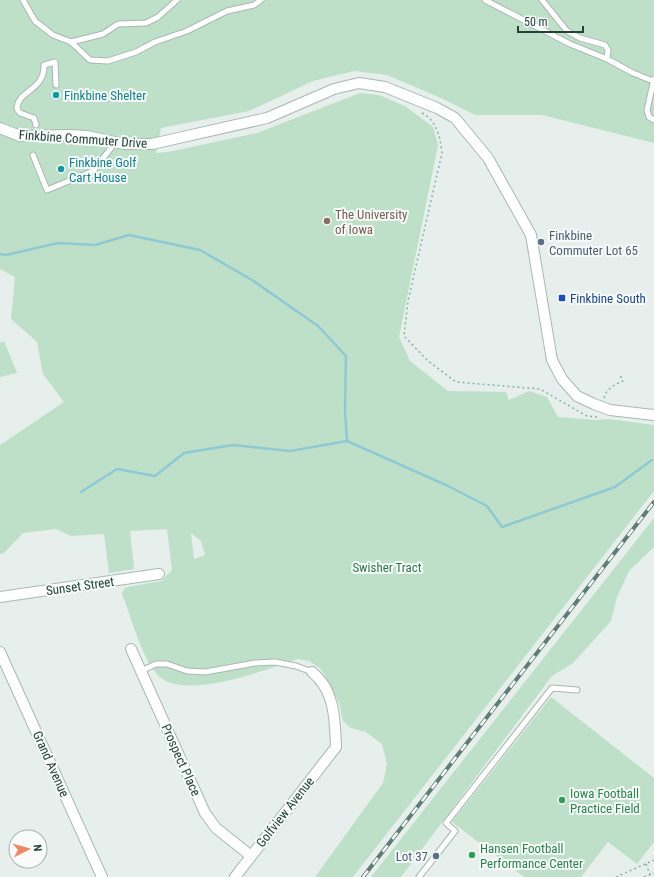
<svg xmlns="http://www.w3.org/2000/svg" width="654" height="877" viewBox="0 0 654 877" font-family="'Roboto Condensed',sans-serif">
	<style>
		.green { fill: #bfe0c8; fill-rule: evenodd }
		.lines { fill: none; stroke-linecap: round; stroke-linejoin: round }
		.stream { stroke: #8ec9d4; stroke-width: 2.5 }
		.lane-casing { stroke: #a8b8b2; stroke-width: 7 }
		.street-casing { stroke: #a8b8b2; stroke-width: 12 }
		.path { stroke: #86b3a5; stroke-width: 1.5; stroke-dasharray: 2 3; stroke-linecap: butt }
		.lane { stroke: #fff; stroke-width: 5 }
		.street { stroke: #fff; stroke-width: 10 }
		.rail-casing { stroke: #5f7d75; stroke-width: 4 }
		.rail { stroke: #f7fbf9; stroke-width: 2.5; stroke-dasharray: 8; stroke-linecap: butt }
		.culture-dot { fill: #0f9aa8; stroke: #f7fbf9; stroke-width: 1.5 }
		.education-dot { fill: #8d6e63; stroke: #f7fbf9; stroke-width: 1.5 }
		.service-dot { fill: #5c6f8a; stroke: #f7fbf9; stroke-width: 1.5 }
		.transit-dot { fill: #1a4fb4; stroke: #f7fbf9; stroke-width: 1.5 }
		.leisure-dot { fill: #2e9e5b; stroke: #f7fbf9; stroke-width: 1.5 }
		.labels { text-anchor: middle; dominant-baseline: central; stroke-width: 4; stroke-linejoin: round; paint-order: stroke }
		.culture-label { font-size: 13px; fill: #0d838f; stroke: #f7fbf9; text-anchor: start }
		.street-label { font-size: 13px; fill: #24423a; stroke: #f7fbf9 }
		.education-label { font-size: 13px; fill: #785e54; stroke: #f7fbf9; text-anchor: start }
		.service-label { font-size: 13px; fill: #4e5e75; stroke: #f7fbf9; text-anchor: start }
		.transit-label { font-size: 13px; fill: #164399; stroke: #f7fbf9; text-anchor: start }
		.park-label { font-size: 13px; fill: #2d7a4b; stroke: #f7fbf9 }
		.leisure-label { font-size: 13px; fill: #27864d; stroke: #f7fbf9; text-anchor: start }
	</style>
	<rect width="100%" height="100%" fill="#e6efeb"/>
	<g class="green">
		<path d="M 0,0 L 654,0 L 654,143 L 542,115 L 475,115 L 441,98 L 387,75 L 354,71 L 313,81 L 249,111 L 161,128 L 156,153 L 168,152 L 257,133 L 360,93 L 379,95 L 405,106 L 433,127 L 438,145 L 399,337 L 410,361 L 448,391 L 506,392 L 509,400 L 529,391 L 547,397 L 558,417 L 596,420 L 609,419 L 654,425 L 654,491 L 353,877 L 315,877 L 383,783 L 387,764 L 382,744 L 366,732 L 351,728 L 343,721 L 339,702 L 321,669 L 309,661 L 298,659 C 267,669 179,704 156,673 C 140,653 132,619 122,594 L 124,589 L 127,587 L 161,581 L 172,570 L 167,529 L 130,531 L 134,569 L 109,573 L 104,534 L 71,536 L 56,529 L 23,533 L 4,553 L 0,554 L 0,445 L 64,402 L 43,374 L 37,342 L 11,319 L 15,277 L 0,269 ZM 191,533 L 201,541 L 205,555 L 194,559 Z"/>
		<polygon points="4,341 17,373 0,377 0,343"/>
		<polygon points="654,518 654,547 629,571 617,597 611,621 572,664 552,676 401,877 371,877"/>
		<polygon points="551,697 654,778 654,842 637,864 608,842 581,877 524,877 452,822"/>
	</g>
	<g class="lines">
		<g class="stream">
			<polyline points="0,254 6,255 58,243 95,245 129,235 200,250 252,280 318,326 346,356 345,411 347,441 446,485 487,506 502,527 615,487 652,460"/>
			<polyline points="81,492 117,469 155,476 184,453 233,445 290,451 347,441"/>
		</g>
		<defs>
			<g id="lane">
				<polyline points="23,0 35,21 53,35 71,42 103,34 118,24 146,23 158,17 177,0"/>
				<polyline points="485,0 570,44 607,59"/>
				<polyline points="542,0 567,31 580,38 605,45 608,50 607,59 633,73 653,81"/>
				<polyline points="71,42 90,60 108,61 136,52 155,42 187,31 227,11 254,5 261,0"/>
				<polyline points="654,79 647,110 649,117 654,120"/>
				<path d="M 36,125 L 34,118 L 20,113 L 17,109 C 17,90 45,91 44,65 L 55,62 L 56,85"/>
				<polyline points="33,155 47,190 93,171 111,148 113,142"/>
				<polyline points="141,671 156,664 167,664 187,671 205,672 255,663 275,662 296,666 312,672"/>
				<polyline points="419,877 455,831 446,823 552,688 577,690"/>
			</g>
			<g id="street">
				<polyline points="0,128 20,136 70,135 87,136 124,144 152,144 267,118 334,89 359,83 385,87 437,108 455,118 488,158 531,235 552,360 562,379 577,396 594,404 610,410 654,415"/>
				<polyline points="0,597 159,574"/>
				<polyline points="131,649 205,813 216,828 251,856"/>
				<polyline points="0,652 102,877"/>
				<path d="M 235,877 L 336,747 C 335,720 335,690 312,672"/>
			</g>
		</defs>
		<use href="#lane" class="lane-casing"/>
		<use href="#street" class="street-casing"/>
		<g class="path">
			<path d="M 422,113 C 437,121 440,137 442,153 L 408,301 L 404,336 L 428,361 L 456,382 L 540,389 L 587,416 L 596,417 L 599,415"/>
			<path d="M 604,398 C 606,389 615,384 623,381 L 620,375"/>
			<polyline points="646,864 651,877"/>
			<polyline points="616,877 654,860"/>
			<polyline points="644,877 654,873"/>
		</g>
		<use href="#lane" class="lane"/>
		<use href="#street" class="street"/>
		<defs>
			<polyline id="rail" points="363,877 654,502"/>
		</defs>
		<use href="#rail" class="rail-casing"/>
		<use href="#rail" class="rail"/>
	</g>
	<g class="culture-dot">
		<circle cx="56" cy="95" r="4"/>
		<circle cx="61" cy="169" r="4"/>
	</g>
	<circle class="education-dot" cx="327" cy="221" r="4"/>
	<g class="service-dot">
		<circle cx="541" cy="242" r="4"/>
		<circle cx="436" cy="856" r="4"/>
	</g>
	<rect class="transit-dot" x="558" y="294" width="8" height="8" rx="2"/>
	<g class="leisure-dot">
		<circle cx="562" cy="800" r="4"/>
		<circle cx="472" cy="855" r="4"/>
	</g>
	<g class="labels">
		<g class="culture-label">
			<text x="64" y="95">Finkbine Shelter</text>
			<text x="69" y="162">Finkbine Golf<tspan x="69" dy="15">Cart House</tspan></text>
		</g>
		<g class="street-label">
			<text transform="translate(83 139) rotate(4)">Finkbine Commuter Drive</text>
			<text transform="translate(80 586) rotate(-8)">Sunset Street</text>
			<text transform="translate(181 760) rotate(66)">Prospect Place</text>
			<text transform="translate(51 764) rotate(66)">Grand Avenue</text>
			<text transform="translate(285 812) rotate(-52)">Golfview Avenue</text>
		</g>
		<g class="education-label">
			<text x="335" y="214">The University<tspan x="335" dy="15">of Iowa</tspan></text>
		</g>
		<g class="service-label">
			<text x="549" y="235">Finkbine<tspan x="549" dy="15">Commuter Lot 65</tspan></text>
			<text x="428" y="856" text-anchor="end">Lot 37</text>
		</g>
		<g class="transit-label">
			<text x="570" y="298">Finkbine South</text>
		</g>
		<g class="park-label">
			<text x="387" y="567">Swisher Tract</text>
		</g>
		<g class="leisure-label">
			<text x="570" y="793">Iowa Football<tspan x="570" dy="15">Practice Field</tspan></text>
			<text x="480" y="848">Hansen Football<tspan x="480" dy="15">Performance Center</tspan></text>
		</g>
	</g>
	<g transform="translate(28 849) rotate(84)"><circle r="19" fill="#f7fbf9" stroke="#a3b1ad"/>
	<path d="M0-3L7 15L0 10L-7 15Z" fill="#f4845f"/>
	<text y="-6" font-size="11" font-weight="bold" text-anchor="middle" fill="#24423a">N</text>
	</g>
	<path d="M518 26v6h65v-6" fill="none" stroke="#24423a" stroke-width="2"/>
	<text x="524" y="26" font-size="12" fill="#24423a" stroke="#f7fbf9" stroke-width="3" paint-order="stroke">50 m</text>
</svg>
